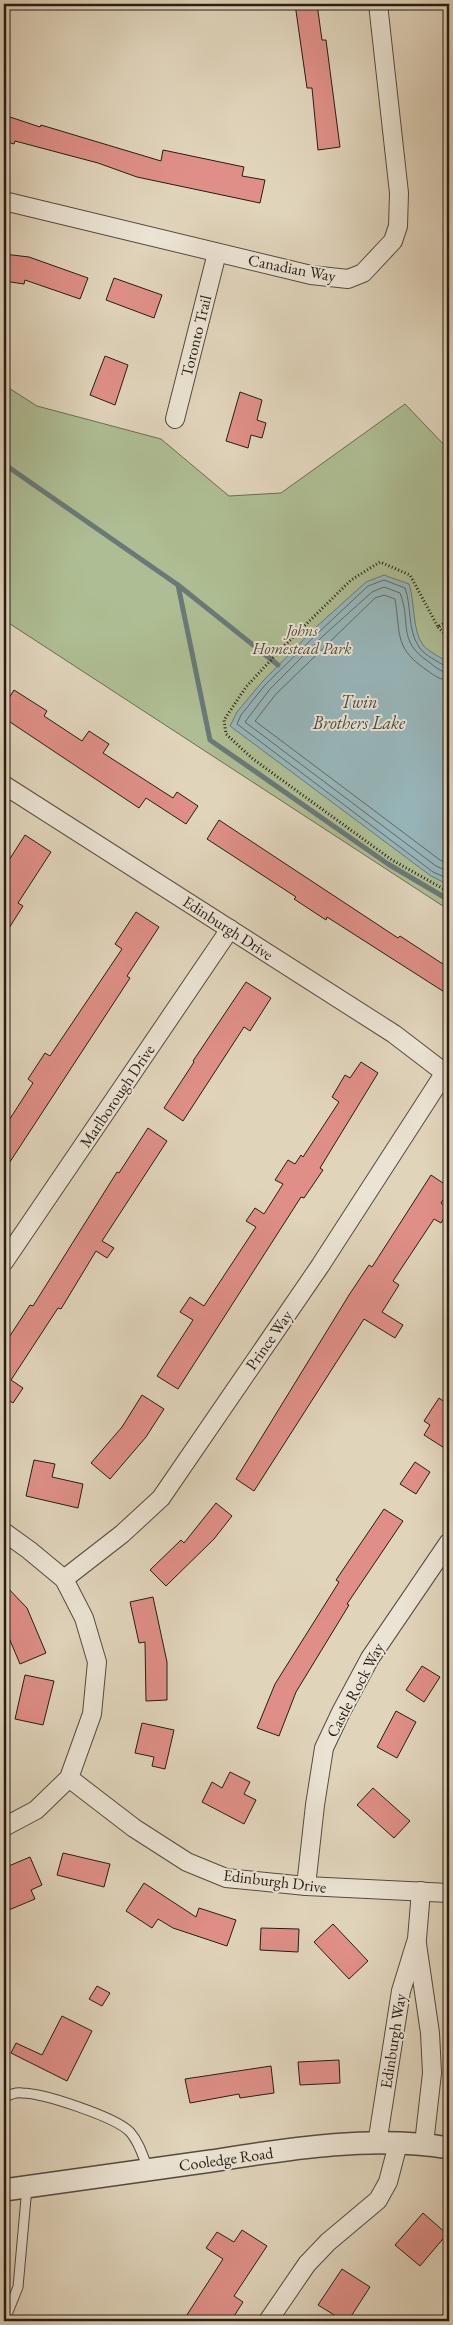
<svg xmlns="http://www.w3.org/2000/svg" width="453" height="2325" viewBox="0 0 453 2325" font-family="'EB Garamond',serif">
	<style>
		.green { fill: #aebd93; stroke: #6a6d54 }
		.water { fill: #97b6ba; stroke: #6a7978 }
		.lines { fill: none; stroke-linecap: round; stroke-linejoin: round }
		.shore { stroke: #5f6a67; stroke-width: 1 }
		.stream { stroke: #6a7978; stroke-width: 5 }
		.building { fill: #df8f87; stroke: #271d14 }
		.service-casing { stroke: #554b3e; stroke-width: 11 }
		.minor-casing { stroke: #554b3e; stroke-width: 20 }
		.tertiary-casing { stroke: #554b3e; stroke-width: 24 }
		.path { stroke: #271d14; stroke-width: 3; stroke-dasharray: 1 2.5; stroke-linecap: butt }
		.service { stroke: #ebe3d3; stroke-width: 9 }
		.minor { stroke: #ebe3d3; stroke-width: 18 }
		.tertiary { stroke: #ebe3d3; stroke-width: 21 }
		.labels { text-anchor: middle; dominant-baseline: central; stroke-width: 4; stroke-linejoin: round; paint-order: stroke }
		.street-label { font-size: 16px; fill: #271d14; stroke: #ebe3d3 }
		.park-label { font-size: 16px; font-style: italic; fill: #504d3a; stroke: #ebe3d3 }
		.water-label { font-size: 18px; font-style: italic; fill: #494b46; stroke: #ebe3d3 }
	</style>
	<rect width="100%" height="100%" fill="#e0d4bb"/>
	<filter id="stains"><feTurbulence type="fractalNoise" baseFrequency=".004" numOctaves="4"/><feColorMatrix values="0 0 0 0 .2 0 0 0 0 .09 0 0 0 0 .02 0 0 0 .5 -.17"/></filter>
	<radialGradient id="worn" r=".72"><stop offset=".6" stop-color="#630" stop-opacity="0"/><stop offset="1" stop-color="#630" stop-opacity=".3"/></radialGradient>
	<polygon class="green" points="4,385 37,406 161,439 229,496 281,493 405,404 449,450 449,910 4,620"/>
	<path class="water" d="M 384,575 L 409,584 C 415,601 412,631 423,645 C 429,652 442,658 449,663 L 449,885 L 431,876 L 230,726 L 237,712 L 262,682 L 315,628 L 366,582 Z"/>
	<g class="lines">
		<g class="shore">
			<path d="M 449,667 L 445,666 C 437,661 424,655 419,647 C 407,629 412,607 405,588 L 384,580 L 368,586 L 319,632 L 265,685 L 241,715 L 237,724 L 433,872 L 449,879"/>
			<path d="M 449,673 C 441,672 435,667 429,662 C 396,640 412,623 400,593 L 384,587 L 372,592 L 323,636 L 270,689 L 245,722 L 436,866 L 449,872"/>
			<path d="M 449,680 C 440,680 435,676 428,671 C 394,648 401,636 395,599 L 384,595 L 375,598 L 276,694 L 255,721 L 440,860 L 449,864"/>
		</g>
		<g class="stream">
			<polyline points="4,464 178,585 278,665"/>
			<polyline points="178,585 210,740 388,864 449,900"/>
		</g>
	</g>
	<g class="building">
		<polygon points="295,4 317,4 322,40 326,40 340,147 318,150 312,88 307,88"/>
		<polygon points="4,115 40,127 41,125 161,161 163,150 244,167 242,176 265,180 260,203 137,177 98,163 15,141 14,144 4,141"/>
		<polygon points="4,254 29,257 88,278 80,299 25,280 24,284 4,281"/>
		<polygon points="114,278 162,295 154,318 106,300"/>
		<polygon points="105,356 128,365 115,405 90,395"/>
		<polygon points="240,392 262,400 257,420 266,423 262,438 251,435 248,448 226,441"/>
		<polygon points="14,690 47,711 44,716 82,741 89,731 109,744 103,753 173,798 177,792 198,806 186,824 146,798 139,808 4,718 4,706"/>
		<polygon points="219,820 398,938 400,936 449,968 449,995 327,917 326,920 294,899 296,897 207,839"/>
		<polygon points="25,835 51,852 18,903 23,906 4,936 4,868"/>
		<polygon points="136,912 159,927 127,976 130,978 4,1171 4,1128 33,1083 28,1079 45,1053 50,1056 122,949 115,944"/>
		<polygon points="246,982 271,998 250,1031 244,1027 183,1121 164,1108 194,1062 193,1061"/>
		<polygon points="361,1062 378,1073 320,1168 323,1170 304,1198 301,1197 178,1389 157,1376 193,1320 180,1312 190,1297 204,1306 256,1227 246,1221 255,1208 264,1214 283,1184 275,1180 288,1160 295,1164 301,1155 303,1157 339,1102 332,1097 345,1075 350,1078"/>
		<polygon points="148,1128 167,1141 102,1241 114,1248 107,1258 96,1251 61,1309 58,1308 11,1380 23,1388 13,1403 4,1397 4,1345 30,1305 33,1306 117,1172 119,1173"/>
		<polygon points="431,1175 449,1187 449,1191 441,1203 449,1210 441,1223 434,1219 393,1281 399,1285 382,1312 403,1325 395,1338 364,1319 254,1491 236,1479 349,1295 369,1265 372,1267"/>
		<polygon points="142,1395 164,1409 146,1437 110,1479 91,1463 122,1427"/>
		<polygon points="439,1398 449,1405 449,1451 424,1435 430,1425 424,1421"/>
		<polygon points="34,1460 55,1464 52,1477 83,1484 78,1508 26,1496"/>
		<polygon points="415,1462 430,1472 416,1494 400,1484"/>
		<polygon points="216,1503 232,1516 214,1539 166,1586 150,1570 181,1540 184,1543"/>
		<polygon points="384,1509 403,1521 347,1604 349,1605 296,1692 279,1736 257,1728 275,1684 339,1582 336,1580"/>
		<polygon points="4,1584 27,1608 46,1653 20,1664 4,1626"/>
		<polygon points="153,1597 167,1662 167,1700 146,1701 145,1642 139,1643 130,1602"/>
		<polygon points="422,1666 440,1677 424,1702 406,1690"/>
		<polygon points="25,1675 54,1681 43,1725 15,1719"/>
		<polygon points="396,1711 416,1722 397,1758 377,1747"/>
		<polygon points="142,1723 174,1730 165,1769 152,1766 154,1757 135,1753"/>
		<polygon points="230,1772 250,1782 244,1794 256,1800 244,1824 202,1802 212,1782 222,1788"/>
		<polygon points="373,1788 410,1821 394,1838 357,1805"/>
		<polygon points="63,1853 110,1864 104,1887 57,1875"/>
		<polygon points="30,1857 42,1885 31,1890 35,1899 4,1912 4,1868"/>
		<polygon points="144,1883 196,1917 199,1908 236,1920 227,1946 173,1928 158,1919 152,1928 126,1911"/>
		<polygon points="333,1924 368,1961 349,1979 314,1942"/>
		<polygon points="261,1928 299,1929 298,1952 260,1950"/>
		<polygon points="97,1986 110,1993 102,2006 89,1999"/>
		<polygon points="62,2016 92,2031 67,2081 11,2053 16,2043 42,2055"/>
		<polygon points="339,2060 340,2083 300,2085 298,2062"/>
		<polygon points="271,2066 274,2093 240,2098 239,2094 190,2103 185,2079"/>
		<polygon points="423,2213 447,2234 420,2266 395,2245"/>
		<polygon points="242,2230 267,2246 234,2296 243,2302 231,2321 183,2321 223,2259 206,2248 217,2232 234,2242"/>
		<polygon points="342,2269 370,2287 348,2321 344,2321 318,2305"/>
	</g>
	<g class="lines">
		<defs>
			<g id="service">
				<path d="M 4,2098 C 9,2095 16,2092 22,2093 C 43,2093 116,2117 130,2132 C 139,2142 143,2156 148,2169"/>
				<polyline points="8,2312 18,2287 27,2187"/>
			</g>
			<g id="minor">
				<polyline points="4,201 311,275 348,279 363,273 393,241 398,226 399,193 378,4"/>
				<polyline points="175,419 217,253"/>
				<polyline points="4,785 394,1034 449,1076"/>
				<polyline points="4,1262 230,929"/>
				<polyline points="4,1532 29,1550 64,1579 84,1618 97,1662 92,1714 69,1778 36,1810 4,1827"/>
				<polyline points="64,1579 122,1534 161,1498 320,1266 444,1074"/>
				<polyline points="69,1778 134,1828 187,1862 226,1878 306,1886 449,1893"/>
				<polyline points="306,1886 315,1805 324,1748 341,1712 370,1658 449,1542"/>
				<polyline points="417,1944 430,2033 432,2073 424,2144"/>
				<polyline points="377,2144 401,1991 417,1939 421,1891"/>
				<polyline points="268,2321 307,2264 328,2242 378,2200 388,2182 398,2144"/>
			</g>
			<path id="tertiary" d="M 4,2190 C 73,2180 142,2171 211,2161 C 288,2149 372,2135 449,2148"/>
		</defs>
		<use href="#service" class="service-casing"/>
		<use href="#minor" class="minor-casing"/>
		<use href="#tertiary" class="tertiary-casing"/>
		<g class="path">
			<polyline points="449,620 438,627 410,575 380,562 351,580 282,648 246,687 224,720 226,734 253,759 392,860 449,892"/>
			<polyline points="438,627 449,638"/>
		</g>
		<use href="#service" class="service"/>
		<use href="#minor" class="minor"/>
		<use href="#tertiary" class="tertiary"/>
	</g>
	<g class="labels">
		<g class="street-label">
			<text transform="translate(292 268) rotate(11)">Canadian Way</text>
			<text transform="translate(196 336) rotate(-76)">Toronto Trail</text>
			<text transform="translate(228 928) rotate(33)">Edinburgh Drive</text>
			<text transform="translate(117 1096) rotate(-56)">Marlborough Drive</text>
			<text transform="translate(269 1340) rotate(-55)">Prince Way</text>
			<text transform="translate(355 1690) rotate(-62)">Castle Rock Way</text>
			<text transform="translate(275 1881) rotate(7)">Edinburgh Drive</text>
			<text transform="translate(393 2041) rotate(-81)">Edinburgh Way</text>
			<text transform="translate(226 2159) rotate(-8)">Cooledge Road</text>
		</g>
		<g class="park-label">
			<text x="302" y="630">Johns<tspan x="302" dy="18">Homestead Park</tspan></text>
		</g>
		<g class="water-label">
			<text x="359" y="701">Twin<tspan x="359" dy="21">Brothers Lake</tspan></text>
		</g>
	</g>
	<rect width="453" height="2325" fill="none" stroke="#e0d4bb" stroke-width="20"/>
	<rect x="5" y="5" width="443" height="2315" fill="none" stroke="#271d14" stroke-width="2.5"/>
	<rect x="10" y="10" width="433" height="2305" fill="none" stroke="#271d14"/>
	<rect width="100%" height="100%" filter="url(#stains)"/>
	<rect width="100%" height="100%" fill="url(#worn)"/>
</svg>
